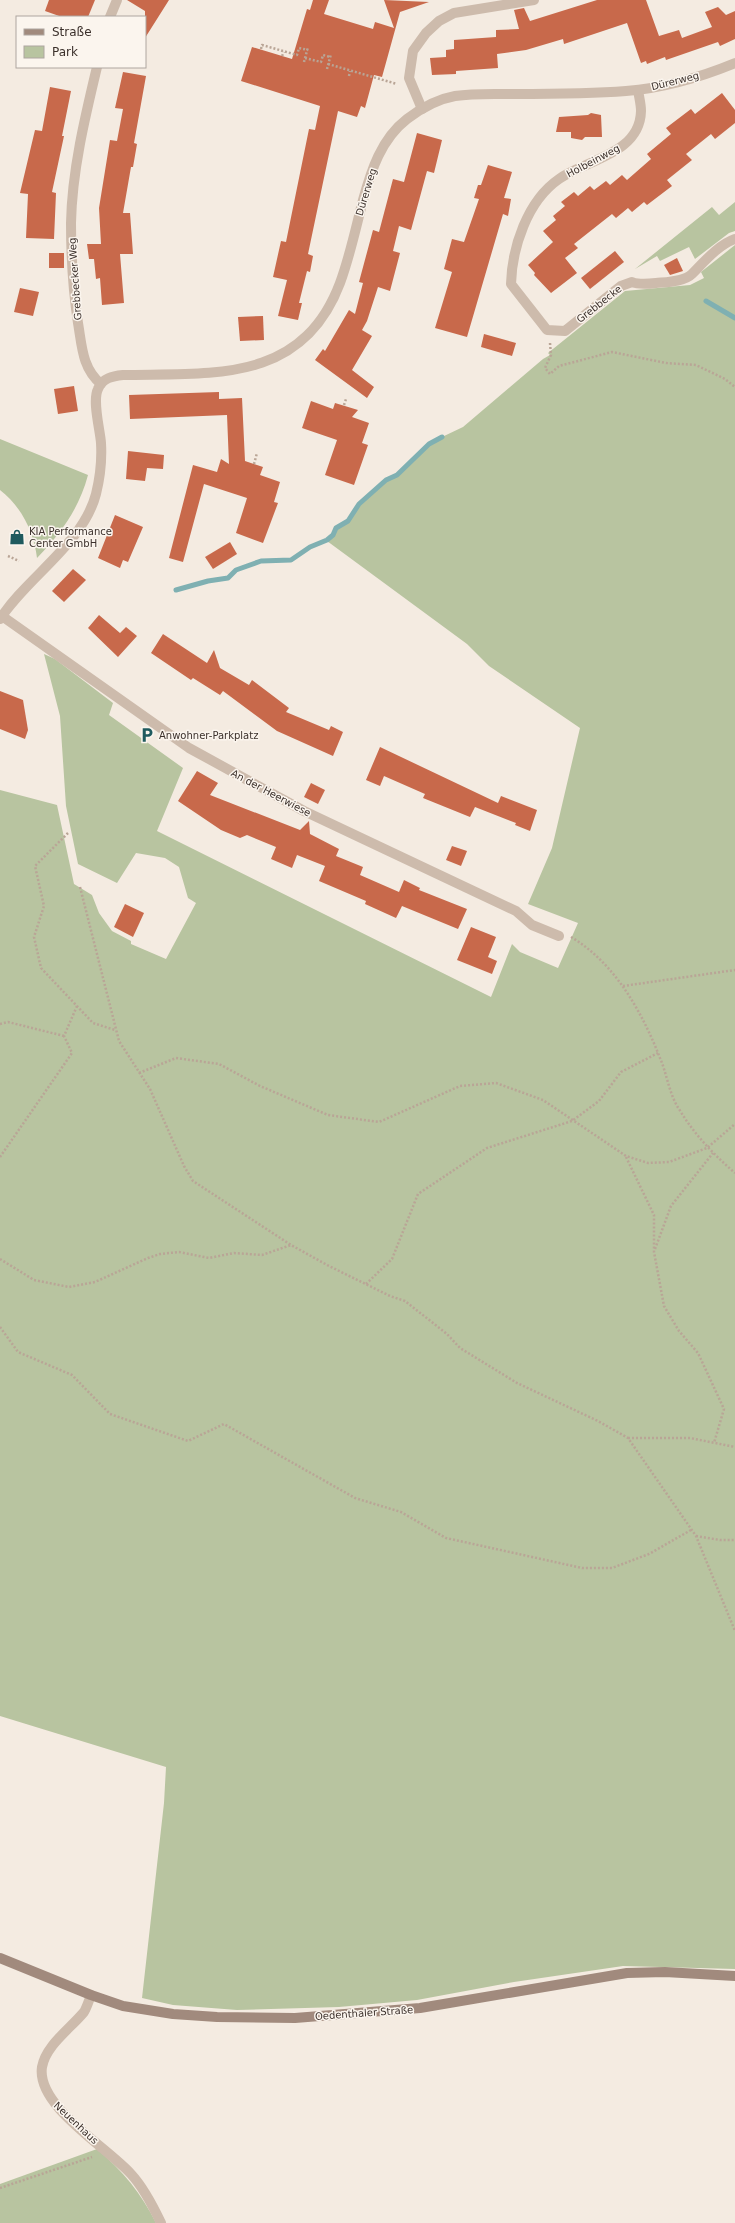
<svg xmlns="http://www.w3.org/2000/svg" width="735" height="2223" viewBox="0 0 735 2223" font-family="'DejaVu Sans',sans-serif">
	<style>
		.green { fill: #b8c4a0 }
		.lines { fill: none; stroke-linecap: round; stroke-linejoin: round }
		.stream { stroke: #7fb0b2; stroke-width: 5 }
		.building { fill: #c8694b }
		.path { stroke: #b9a596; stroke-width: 2.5; stroke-dasharray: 2 2; stroke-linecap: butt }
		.minor { stroke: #cdbbac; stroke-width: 10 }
		.secondary { stroke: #a18a7d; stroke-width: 10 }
		.labels { text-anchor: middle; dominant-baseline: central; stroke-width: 3; stroke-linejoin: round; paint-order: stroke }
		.street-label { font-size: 10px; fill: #3b302b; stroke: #fbf5ee }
		.poi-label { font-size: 10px; fill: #3b302b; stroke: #fbf5ee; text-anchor: start }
	</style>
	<rect width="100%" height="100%" fill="#f4ebe1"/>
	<g class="green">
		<polygon points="735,202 735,231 729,233 695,259 689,247 660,261 657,256 635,269 712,207 719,215"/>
		<polygon points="735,245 735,1969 623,1966 514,1982 417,2000 339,2007 237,2010 173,2005 142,1998 164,1803 166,1767 0,1716 0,790 57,805 74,884 92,895 99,913 112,931 131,941 131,944 166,959 196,903 188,898 179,867 165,858 136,853 117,883 78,864 66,806 60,716 44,654 55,659 113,703 109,715 183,768 157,831 491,997 512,944 520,952 558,968 578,923 528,904 552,848 580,728 489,666 467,644 327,541 334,536 337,529 349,522 359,505 387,481 397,476 422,451 442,437 463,427 543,359 550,355 548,353 625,291 690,285 704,278 701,272"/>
		<path d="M 0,439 L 88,475 C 79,509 61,533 37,558 C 34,532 21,506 0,490 Z"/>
		<path d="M 97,2149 C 123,2171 141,2193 156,2223 L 0,2223 L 0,2184 Z"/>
	</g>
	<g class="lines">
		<g class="stream">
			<polyline points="706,301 735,318"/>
			<polyline points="176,590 208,581 228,578 236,570 261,561 291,560 310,547 327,540 333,535 336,528 348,521 359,504 386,480 397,475 429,444 442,437"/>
		</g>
	</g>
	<g class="building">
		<polygon points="49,0 95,0 88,17 62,17 45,11"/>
		<polygon points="127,0 169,0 145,38 145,11"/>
		<polygon points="313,0 329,0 324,14 373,29 375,22 394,28 384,0 429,2 400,12 382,77 374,75 365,108 361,106 357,117 338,111 308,254 313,256 310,272 307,271 299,303 302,303 298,320 278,316 287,280 273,277 281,241 286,242 309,129 315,130 320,106 241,81 252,47 292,59 307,9 310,10"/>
		<polygon points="597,0 646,0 659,36 679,30 682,38 712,27 705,12 718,7 726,15 735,11 735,39 720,46 718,42 666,60 665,57 647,64 646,61 641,63 627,23 564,44 563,39 526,50 497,54 498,68 456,71 456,74 432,75 430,58 446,57 446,50 454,49 454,40 496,37 496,30 519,29 514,10 524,8 530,21"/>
		<polygon points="123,72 146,76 134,143 137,144 133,167 131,167 123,213 130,213 133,254 120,254 124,303 102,305 100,278 96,279 94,259 89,259 87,244 101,244 99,208 110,140 117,141 123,109 115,108"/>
		<polygon points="50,87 71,91 62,136 64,136 52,192 56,193 54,239 26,238 28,194 20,193 35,130 42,131"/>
		<polygon points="722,93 735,110 735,123 715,139 711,134 686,154 692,160 667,180 672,186 647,205 644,202 632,212 628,208 616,218 612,214 574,244 578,248 565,258 577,273 551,293 534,275 535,273 528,265 553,242 543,231 556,220 553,216 565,206 561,202 574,192 578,196 590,186 594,190 606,181 610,185 622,175 627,180 651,159 647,154 671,134 666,128 691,109 695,114"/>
		<polygon points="591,113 601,115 602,137 585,137 582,140 571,138 571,132 556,132 559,117 588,115"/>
		<polygon points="417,133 442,140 434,173 427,171 411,230 399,226 393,251 400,253 390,291 378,287 367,321 362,330 372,336 352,370 374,387 367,398 315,360 323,349 325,351 349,310 355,314 363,283 359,282 373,230 379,232 393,179 404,182"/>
		<polygon points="488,165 512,172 504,198 511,199 508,216 503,214 467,337 435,328 452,272 444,269 452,239 464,242 479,199 474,198 478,185 481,185"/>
		<polygon points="615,251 624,262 590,289 581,278"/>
		<rect x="49" y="253" width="15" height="15"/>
		<polygon points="677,258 683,271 670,275 664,265"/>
		<polygon points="20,288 39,292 33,316 14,312"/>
		<polygon points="263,316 264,340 240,341 238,317"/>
		<polygon points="484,334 516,343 512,356 481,347"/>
		<polygon points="74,386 78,411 58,414 54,389"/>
		<polygon points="219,392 219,399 242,398 245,461 263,467 260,475 280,482 274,502 278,503 263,543 236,533 247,498 204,484 183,562 169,558 193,465 217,472 221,459 229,464 227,415 130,419 129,395"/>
		<polygon points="311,401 333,409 335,403 358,410 352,417 369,423 362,443 368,445 354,485 325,475 337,440 302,428"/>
		<polygon points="128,451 164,455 163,469 147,468 145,481 126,479"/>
		<polygon points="115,515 143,527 128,562 123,560 120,568 98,558"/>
		<polygon points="230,542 237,554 213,569 205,557"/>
		<polygon points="73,569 86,580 64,602 52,591"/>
		<polygon points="99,615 120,633 126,627 137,636 118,657 88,628"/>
		<polygon points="163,634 207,663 214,650 220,668 249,685 252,680 289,708 286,712 329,730 331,726 343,732 333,756 277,731 223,691 220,695 193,678 191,680 151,653"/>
		<polygon points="0,691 23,700 28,730 25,739 0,729"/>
		<polygon points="380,747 498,803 501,796 537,810 530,831 515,825 516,823 475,807 470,817 423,798 425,794 384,776 380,786 366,780"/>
		<polygon points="197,771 218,783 210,795 300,830 309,821 310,834 339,849 336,856 363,867 360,875 399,892 404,880 420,888 419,890 467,909 458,929 402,906 396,918 365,904 366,901 319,881 325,866 297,855 292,868 271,859 276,847 247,835 240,838 221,830 178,801"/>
		<polygon points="311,783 325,790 318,804 304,797"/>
		<polygon points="452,846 467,851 461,866 446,860"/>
		<polygon points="125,904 144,913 133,937 114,927"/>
		<polygon points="471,927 496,937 488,957 497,961 492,974 457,960"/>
	</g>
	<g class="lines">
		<g class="path">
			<polyline points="261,49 262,45 297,55 299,48 308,50"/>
			<polyline points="282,56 284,52"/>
			<polyline points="305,58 321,62 323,55 330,57"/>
			<polyline points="304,62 308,47"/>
			<polyline points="328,64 397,84"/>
			<polyline points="327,69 331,54"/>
			<polyline points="349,76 350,71"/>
			<polyline points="550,343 551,355 545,368 550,374 559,366 612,352 666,363 696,365 725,379 735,387"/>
			<polyline points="344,405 346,399"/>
			<polyline points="254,464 257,453"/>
			<polyline points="8,556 19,561"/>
			<polyline points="68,833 35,866 44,906 34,937 41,968 93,1023 115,1030"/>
			<polyline points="80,887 119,1041 150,1089 184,1166 193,1181 291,1245 329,1266 390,1296 405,1301 447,1334 460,1348 517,1383 598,1421 628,1438 696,1536 735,1631"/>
			<path d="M 571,937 C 615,963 642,1012 660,1058 C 667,1074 669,1094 679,1109 C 694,1134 713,1154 735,1173"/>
			<polyline points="623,986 735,970"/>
			<polyline points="0,1024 8,1022 64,1036"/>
			<polyline points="139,1073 176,1058 219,1064 260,1086 328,1115 379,1122 460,1086 496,1083 543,1100 626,1156 648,1163 669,1162 707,1148 735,1124"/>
			<polyline points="0,1157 72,1053 64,1036 77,1006"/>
			<polyline points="626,1157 654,1215 654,1252 664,1306 679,1331 698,1353 724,1409 714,1443"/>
			<polyline points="655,1249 671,1206 713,1153"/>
			<polyline points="0,1259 34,1280 69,1287 95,1282 148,1258 160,1254 179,1252 209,1258 234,1253 262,1255 291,1245"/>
			<polyline points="366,1284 392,1259 418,1194 487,1148 572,1121 599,1101 621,1072 658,1053"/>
			<polyline points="0,1327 18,1352 72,1375 110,1414 188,1441 224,1424 355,1498 401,1512 446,1538 582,1568 612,1568 649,1554 691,1530"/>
			<polyline points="628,1438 690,1438 735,1447"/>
			<polyline points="696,1536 720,1540 735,1540"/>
			<polyline points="0,2188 92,2157"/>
		</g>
		<g class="minor">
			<polyline points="110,17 117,0"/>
			<path d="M 97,67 C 85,117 72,171 71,223 C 71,256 73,290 78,323 C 82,346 82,368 101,384"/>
			<path d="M 638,90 C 639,97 641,104 641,111 C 640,154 586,160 559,179 C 527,201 512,248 511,284 L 547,330 L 565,331 L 621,286 L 632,282 C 639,285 648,284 656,283 C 666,282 684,282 692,274 C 704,262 718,245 735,239"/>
			<polyline points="422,109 409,78 413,51 426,33 439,21 454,13 534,0"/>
			<polyline points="2,616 189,748 304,811 516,911 532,925 559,936"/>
			<path d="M 0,619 C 27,577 83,544 96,494 C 100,478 102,460 101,443 C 100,429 92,401 98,389 C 102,378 113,376 123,375 C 212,373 302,384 340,283 C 350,256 356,227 363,200 C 371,171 381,139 407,119 C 420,109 438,99 455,96 C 474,93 494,94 514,94 C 551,94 589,94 626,91 C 663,88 701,77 735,63"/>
			<path d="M 91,1995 C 89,2000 87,2007 84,2012 C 70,2029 46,2045 42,2067 C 36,2106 107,2147 131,2174 C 144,2188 153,2206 161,2223"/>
		</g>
		<polyline class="secondary" points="0,1958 91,1995 123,2006 173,2014 217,2017 295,2018 420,2008 627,1973 665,1972 735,1976"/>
	</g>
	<defs>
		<symbol id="shop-bare" viewBox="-9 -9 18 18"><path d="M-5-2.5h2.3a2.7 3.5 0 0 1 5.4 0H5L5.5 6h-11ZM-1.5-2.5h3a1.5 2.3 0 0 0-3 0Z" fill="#1f5a5e" stroke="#fbf5ee" stroke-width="2.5" paint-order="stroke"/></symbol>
		<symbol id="parking-bare" viewBox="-9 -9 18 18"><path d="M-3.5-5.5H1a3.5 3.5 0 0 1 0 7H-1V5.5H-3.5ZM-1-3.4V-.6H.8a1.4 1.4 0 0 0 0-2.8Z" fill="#1f5a5e" stroke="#fbf5ee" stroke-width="2.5" paint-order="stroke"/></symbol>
	</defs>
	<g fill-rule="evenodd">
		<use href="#shop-bare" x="6" y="526" width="22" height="22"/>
		<use href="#parking-bare" x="136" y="724" width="22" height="22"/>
	</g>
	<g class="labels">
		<g class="street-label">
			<text transform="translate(675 81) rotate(-14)">Dürerweg</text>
			<text transform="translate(593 161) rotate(-28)">Holbeinweg</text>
			<text transform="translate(366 192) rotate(-73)">Dürerweg</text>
			<text transform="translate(75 279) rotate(-94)">Grebbecker Weg</text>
			<text transform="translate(599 304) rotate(-38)">Grebbecke</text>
			<text transform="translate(271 793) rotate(28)">An der Heerwiese</text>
			<text transform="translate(364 2013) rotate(-4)">Oedenthaler Straße</text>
			<text transform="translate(76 2123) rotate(43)">Neuenhaus</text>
		</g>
		<g class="poi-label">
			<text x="29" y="531">KIA Performance<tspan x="29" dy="12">Center GmbH</tspan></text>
			<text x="159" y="735">Anwohner-Parkplatz</text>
		</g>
	</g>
	<rect x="16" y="16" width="130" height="52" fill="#fbf5ee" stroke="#aea6a0"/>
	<rect x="24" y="29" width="20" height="6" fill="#a18a7d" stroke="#aea6a0"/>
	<text x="52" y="36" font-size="12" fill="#3b302b">Straße</text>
	<rect x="24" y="46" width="20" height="12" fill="#b8c4a0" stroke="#aea6a0"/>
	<text x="52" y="56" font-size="12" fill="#3b302b">Park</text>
</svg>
